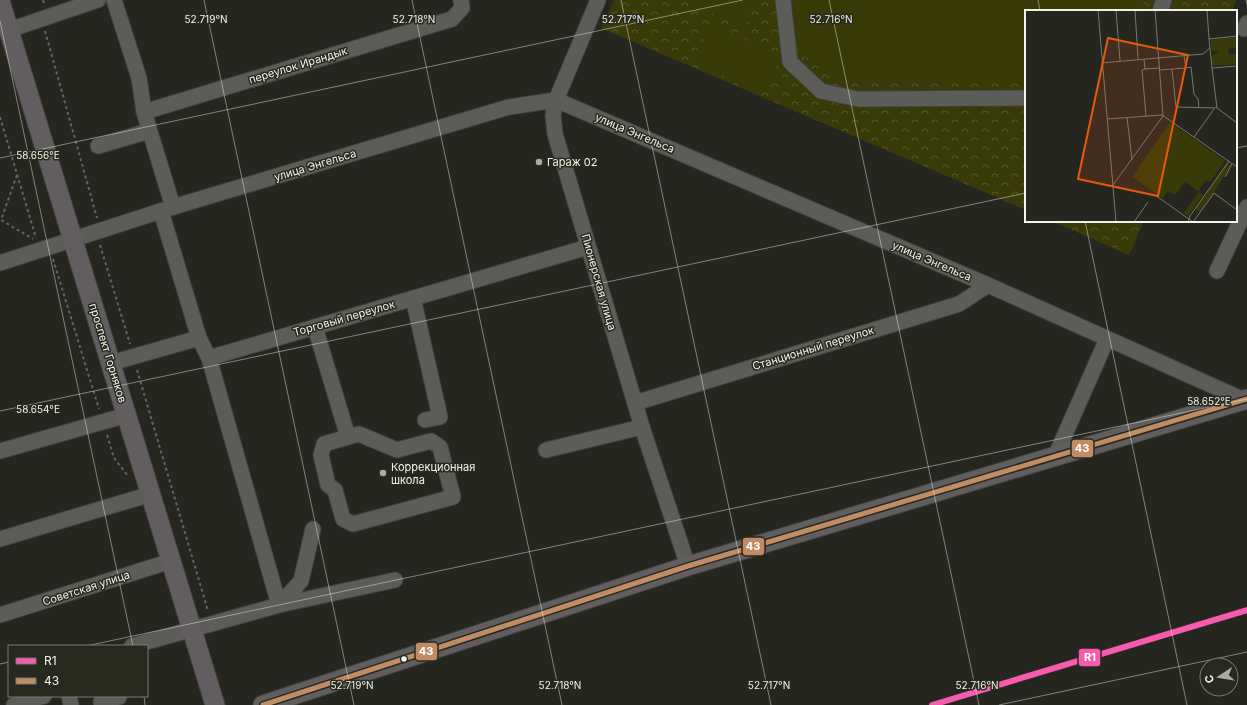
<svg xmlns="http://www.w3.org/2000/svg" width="1247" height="705" viewBox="0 0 1247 705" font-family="Inter,sans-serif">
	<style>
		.park { fill: url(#park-crowns) }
		.garden { fill: #383b07 }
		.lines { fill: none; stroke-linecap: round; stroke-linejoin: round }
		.minor-casing { stroke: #40403c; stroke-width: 17 }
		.major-casing { stroke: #40403c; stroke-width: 21 }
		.path { stroke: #646460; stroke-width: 2; stroke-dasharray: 3 3; stroke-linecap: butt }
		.minor { stroke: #5c5d58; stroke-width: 15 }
		.major { stroke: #625e5f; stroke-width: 19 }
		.bus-1-casing { stroke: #27291e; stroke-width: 8 }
		.bus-1 { stroke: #c18c65; stroke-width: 5 }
		.rail-1-casing { stroke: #27291e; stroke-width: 9 }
		.rail-1 { stroke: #f75aaf; stroke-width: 6 }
		.ticks { fill: none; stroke: #f2f3ec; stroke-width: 1; stroke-opacity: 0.45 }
		.poi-dot { fill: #ababa5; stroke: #27291e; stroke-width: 1.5 }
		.bus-dot { fill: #f2f3ec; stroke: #27291e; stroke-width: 1.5 }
		.labels { text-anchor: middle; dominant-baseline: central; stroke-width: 3; stroke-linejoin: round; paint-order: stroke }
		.street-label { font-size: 11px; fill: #f2f3ec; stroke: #27291e }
		.poi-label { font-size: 11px; fill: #f2f3ec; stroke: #27291e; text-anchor: start }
		.inset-road { fill: none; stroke: #787872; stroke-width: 1 }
		.view { fill: #e8590c; fill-opacity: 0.15; stroke: #e8590c; stroke-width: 2 }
		.inset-edge { fill: none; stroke: #f2f3ec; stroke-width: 2 }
		.ticks-label { font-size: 10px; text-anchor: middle; fill: #f2f3ec; stroke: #27291e; stroke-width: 3; stroke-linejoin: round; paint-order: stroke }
		.line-badge { stroke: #27291e; stroke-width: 1.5 }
		.badge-label { font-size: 11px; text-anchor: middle; font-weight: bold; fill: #fff }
	</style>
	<defs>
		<pattern id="park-crowns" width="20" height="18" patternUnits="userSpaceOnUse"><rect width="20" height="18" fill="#383b07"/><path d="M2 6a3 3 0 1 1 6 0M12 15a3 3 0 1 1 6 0" fill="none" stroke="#55582b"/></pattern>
	</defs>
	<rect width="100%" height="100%" fill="#262621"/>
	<g class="park">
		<polygon points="614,0 1236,0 1232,11 1026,11 1026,210 601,28"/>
		<polygon points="1052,221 1144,221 1129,255"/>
	</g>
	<g class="garden">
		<polygon points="688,0 757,0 745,27 687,2"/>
		<polygon points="780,0 1145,0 1140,11 1026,11 1026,80 845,80 802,55 778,5"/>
		<polygon points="710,24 781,55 764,93 694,63"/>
	</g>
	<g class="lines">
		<defs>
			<g id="minor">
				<polyline points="114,0 139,78 144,112 173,207"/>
				<polyline points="598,0 556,100 553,115 555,134 642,427 688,566"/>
				<polyline points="783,0 790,62 821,91 858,99 1026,98"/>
				<polyline points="1160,11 1164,0"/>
				<polyline points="1244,29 1247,23"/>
				<polyline points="9,30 98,0"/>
				<polyline points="144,112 452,19 462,8 461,0"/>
				<polyline points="98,146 149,131"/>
				<polyline points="161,211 199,338"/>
				<polyline points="0,263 173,207 509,107 556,100 988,285 1244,400"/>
				<polyline points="1217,271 1247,207"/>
				<polyline points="413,298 440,417 425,420"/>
				<polyline points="315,327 348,437 324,444 321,455 328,485 335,490 343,519 353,524 453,497 440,447 431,441 397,450 359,434 348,437"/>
				<polyline points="209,358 279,605 395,580"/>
				<polyline points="111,363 199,338 209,358 588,247"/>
				<polyline points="635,403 959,304 988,285"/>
				<polyline points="546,450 642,427"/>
				<polyline points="0,451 127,415"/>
				<polyline points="1055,457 1107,339"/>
				<polyline points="0,539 151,494"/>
				<polyline points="0,615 171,561"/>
				<polyline points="132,646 279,605 301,581 313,529"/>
				<polyline points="69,696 71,705"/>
				<polyline points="101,702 119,697"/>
				<polyline points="14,705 44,696"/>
			</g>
			<g id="major">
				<polyline points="0,1 215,705"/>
				<polyline points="263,705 688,566 1247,399"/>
			</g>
		</defs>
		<use href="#minor" class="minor-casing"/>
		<use href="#major" class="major-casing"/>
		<g class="path">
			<polyline points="43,0 45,5"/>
			<polyline points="45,31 97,218"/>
			<polyline points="0,117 36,238"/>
			<polyline points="17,175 1,220 33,239"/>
			<polyline points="100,245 130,344"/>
			<polyline points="53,259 99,409"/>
			<polyline points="137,370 208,611"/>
			<polyline points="107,435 114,458 128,476"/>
		</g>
		<use href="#minor" class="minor"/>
		<use href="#major" class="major"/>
		<defs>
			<polyline id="bus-1" points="263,705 688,566 1247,399"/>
		</defs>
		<use href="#bus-1" class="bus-1-casing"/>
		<use href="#bus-1" class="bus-1"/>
		<defs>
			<polyline id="rail-1" points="932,705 1247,610"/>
		</defs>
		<use href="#rail-1" class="rail-1-casing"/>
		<use href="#rail-1" class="rail-1"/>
	</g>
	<path class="ticks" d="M 204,0 L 354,705M 412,0 L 562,705M 621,0 L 771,705M 829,0 L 979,705M 1038,0 L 1040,11M 1246,0 L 1247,5M 0,21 L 133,646M 1236,148 L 1247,146M 0,158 L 743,0M 1085,221 L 1187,705M 0,411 L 1026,193M 86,646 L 1247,399M 0,664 L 9,662M 144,696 L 145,705M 999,705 L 1247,652"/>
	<g class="poi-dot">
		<circle cx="539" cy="162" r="4"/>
		<circle cx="383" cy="473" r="4"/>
	</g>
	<circle class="bus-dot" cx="404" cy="659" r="3.5"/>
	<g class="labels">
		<g class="street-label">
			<text transform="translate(298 65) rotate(-17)">переулок Ирандык</text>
			<text transform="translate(635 133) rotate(23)">улица Энгельса</text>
			<text transform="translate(315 165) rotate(-17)">улица Энгельса</text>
			<text transform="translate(932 261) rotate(23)">улица Энгельса</text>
			<text transform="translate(599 282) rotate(74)">Пионерская улица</text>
			<text transform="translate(344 318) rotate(-16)">Торговый переулок</text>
			<text transform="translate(813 348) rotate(-17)">Станционный переулок</text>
			<text transform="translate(108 353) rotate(73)">проспект Горняков</text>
			<text transform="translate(86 588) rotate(-18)">Советская улица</text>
		</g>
		<g class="poi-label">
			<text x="547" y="162">Гараж 02</text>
			<text x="391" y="467">Коррекционная<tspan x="391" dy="13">школа</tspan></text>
		</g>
	</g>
	<g transform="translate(1025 10)">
		<rect width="212" height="212" fill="#262621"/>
		<path d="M 212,27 L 212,40 L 211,38 L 204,38 L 203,41 L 204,44 L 212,44 L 212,54 L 188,56 L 186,46 L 194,42 L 186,40 L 186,30 ZM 145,112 L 200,151 L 185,172 L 181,170 L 175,178 L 174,182 L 178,185 L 163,206 L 159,203 L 174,182 L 160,172 L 150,185 L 143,181 L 138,188 L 107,167 ZM 202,153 L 206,156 L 187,185 L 175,202 L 170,199 Z" fill="#383b07"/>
		<path d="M 146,123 L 164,134 L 158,141 L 142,129 ZM 144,133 L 169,151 L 146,182 L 127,169 L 134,139 Z" fill="#383b07"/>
		<path class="inset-road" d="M 73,0 L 91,212M 91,0 L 95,51M 110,0 L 113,49M 182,0 L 184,29M 212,26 L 184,29 L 187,58 L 212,56M 159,46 L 161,58 L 166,57 L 169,84 L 173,89 L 174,98M 119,49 L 120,59 L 117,60 L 121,106M 76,53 L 178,44 L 185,38M 187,58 L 192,98M 120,59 L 135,58M 147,59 L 151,97 L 192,98M 135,60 L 161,58M 192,98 L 212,113M 102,107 L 107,150M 82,109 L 137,105 L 212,157M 169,127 L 189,99M 200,167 L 207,154M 88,175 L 138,106 L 130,0M 130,185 L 168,212M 109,212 L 123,192M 163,212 L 165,206 L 204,151M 168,212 L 189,183 L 212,200"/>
		<path class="view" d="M 83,28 L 163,45 L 133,186 L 53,169 Z"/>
		<rect width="212" height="212" class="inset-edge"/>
	</g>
	<g class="ticks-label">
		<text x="206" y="23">52.719°N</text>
		<text x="414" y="23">52.718°N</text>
		<text x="623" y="23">52.717°N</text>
		<text x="831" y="23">52.716°N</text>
		<text x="38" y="159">58.656°E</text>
		<text x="1209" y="405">58.652°E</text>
		<text x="38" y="413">58.654°E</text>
		<text x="352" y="689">52.719°N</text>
		<text x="560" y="689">52.718°N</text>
		<text x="769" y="689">52.717°N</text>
		<text x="977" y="689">52.716°N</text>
	</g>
	<g class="line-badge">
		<rect x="1071" y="439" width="23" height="19" rx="4" fill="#c18c65"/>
		<rect x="742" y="537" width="23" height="19" rx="4" fill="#c18c65"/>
		<rect x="415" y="642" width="23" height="19" rx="4" fill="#c18c65"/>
		<rect x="1078" y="648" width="23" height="19" rx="4" fill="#f75aaf"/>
	</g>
	<g class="badge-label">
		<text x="1082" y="452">43</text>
		<text x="753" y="550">43</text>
		<text x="426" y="655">43</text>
		<text x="1090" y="661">R1</text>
	</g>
	<rect x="8" y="645" width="140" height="52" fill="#27291e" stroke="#787a70"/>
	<rect x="16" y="658" width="20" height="6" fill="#f75aaf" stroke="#787a70"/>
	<text x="44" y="665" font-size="12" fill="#f2f3ec">R1</text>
	<rect x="16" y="678" width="20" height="6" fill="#c18c65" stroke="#787a70"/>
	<text x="44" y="685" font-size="12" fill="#f2f3ec">43</text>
	<g transform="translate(1219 677) rotate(258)"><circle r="19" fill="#27291e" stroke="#787a70"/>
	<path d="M0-3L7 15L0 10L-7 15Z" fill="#ababa5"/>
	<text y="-6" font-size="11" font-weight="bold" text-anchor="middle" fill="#f2f3ec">С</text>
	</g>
</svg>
